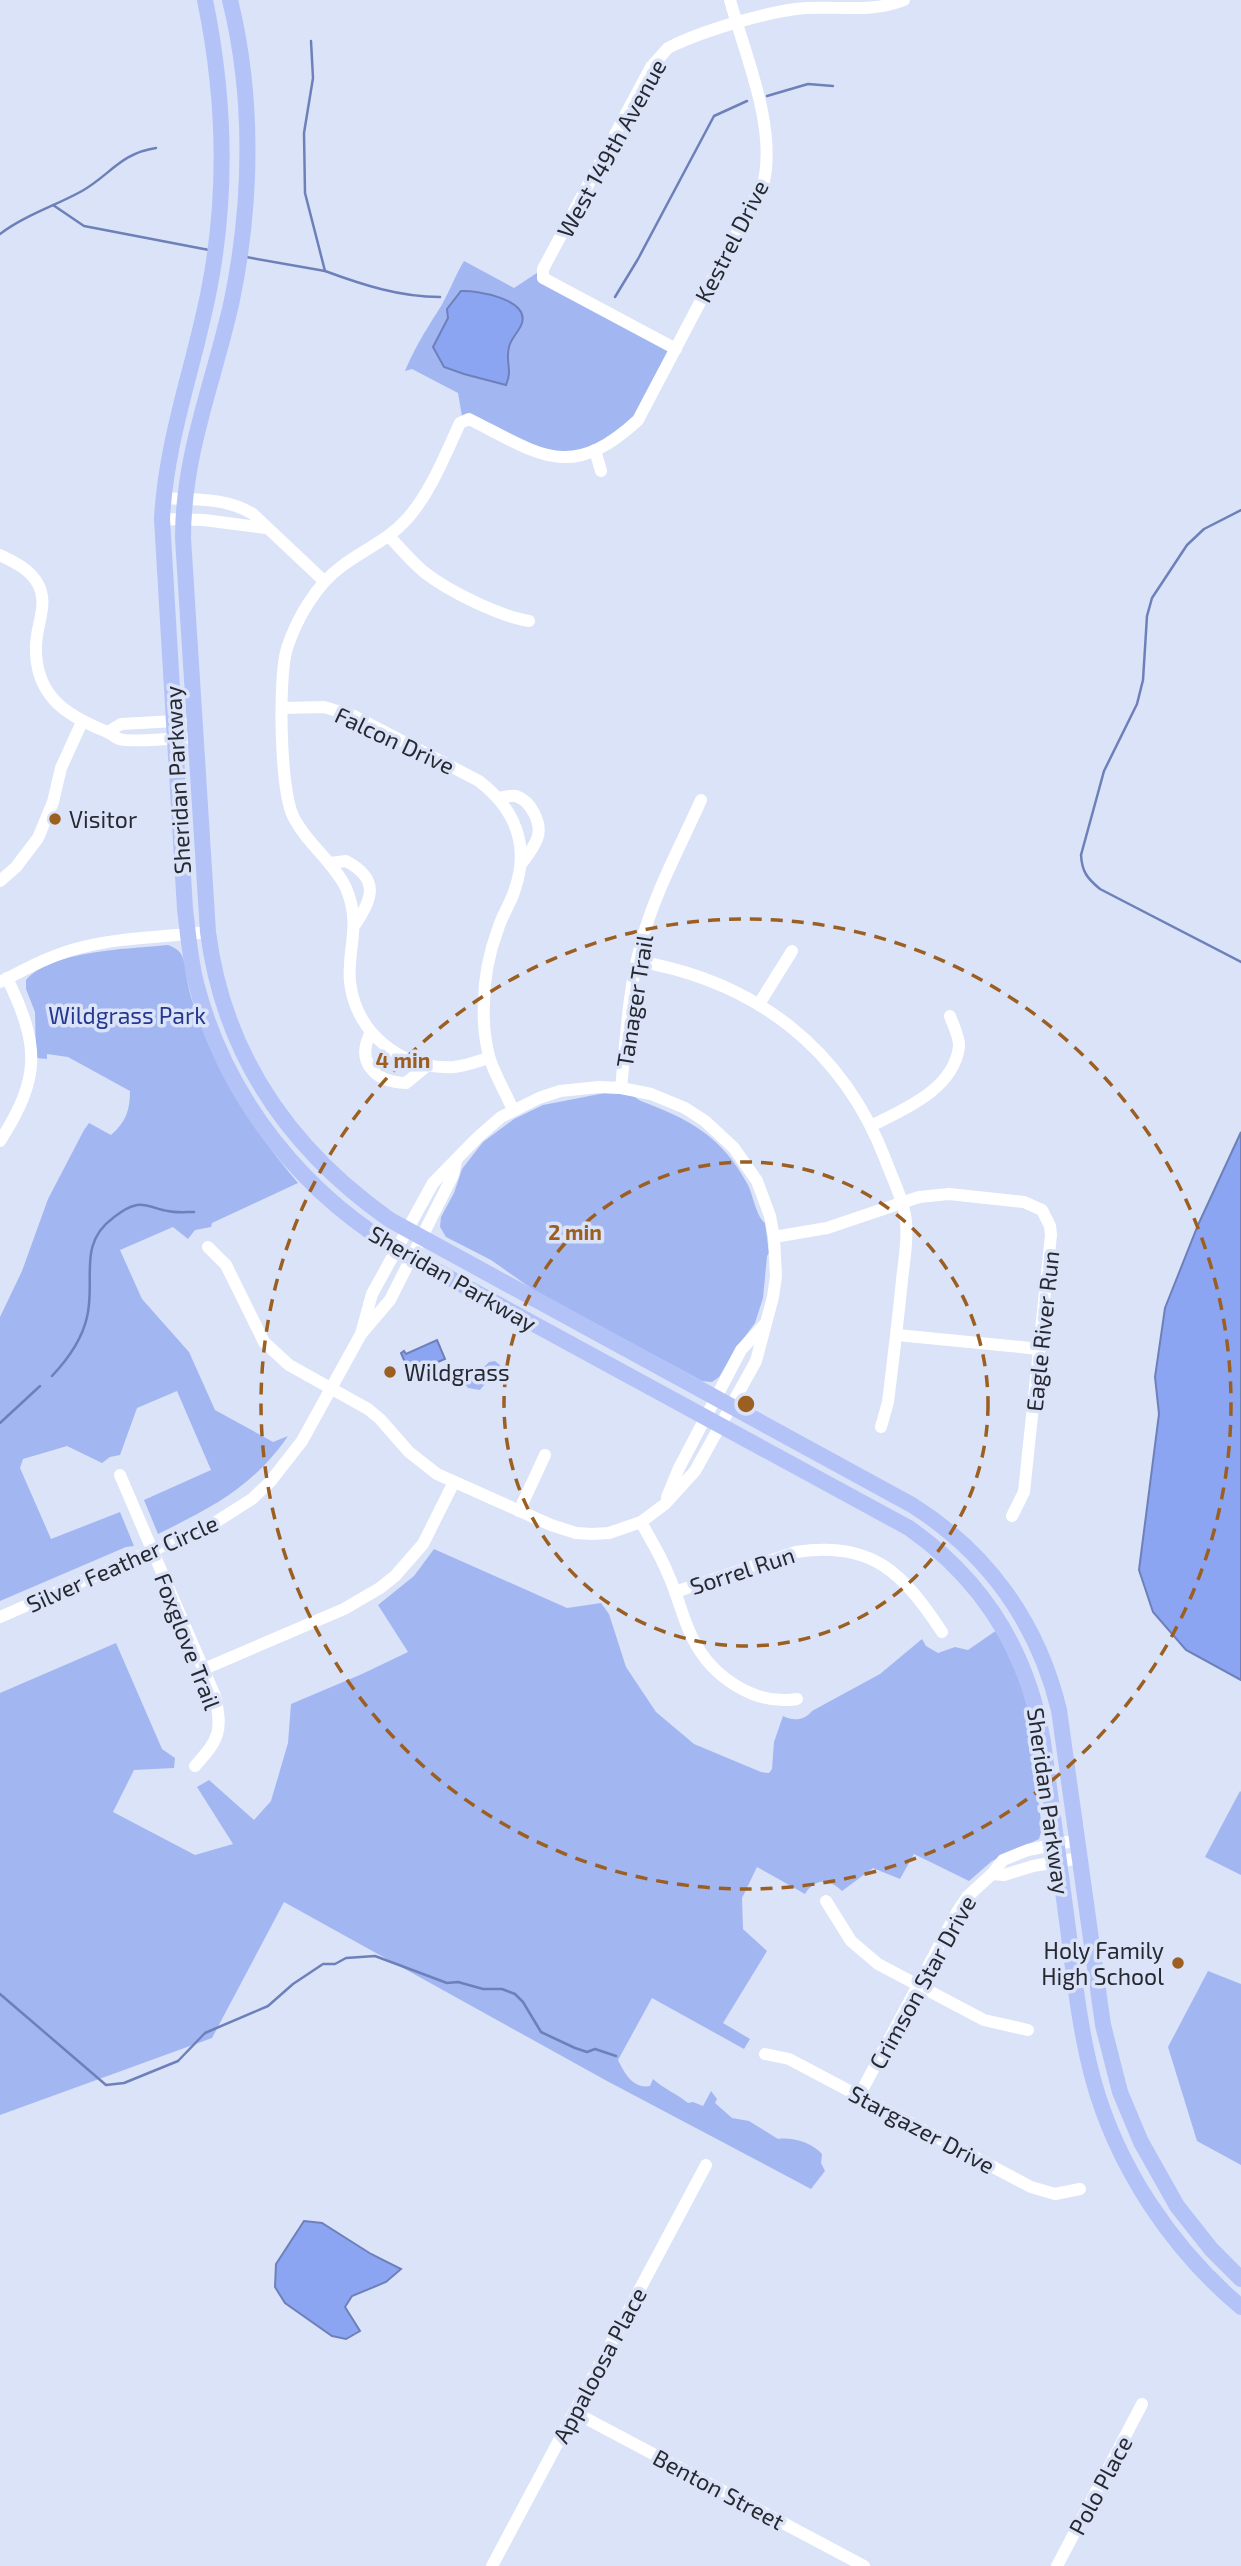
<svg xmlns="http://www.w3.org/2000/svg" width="1241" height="2566" viewBox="0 0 1241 2566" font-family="'Exo 2',sans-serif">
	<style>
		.green { fill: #a2b6f2 }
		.water { fill: #8ca5f3; stroke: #6e80b9; stroke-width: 2 }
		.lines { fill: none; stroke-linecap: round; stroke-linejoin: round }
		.stream { stroke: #6e80b9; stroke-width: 2.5 }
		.minor { stroke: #fff; stroke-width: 12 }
		.major { stroke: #b3c3f7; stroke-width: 16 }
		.ring { fill: none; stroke: #9c5f22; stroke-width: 3.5; stroke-dasharray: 12 9 }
		.poi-dot { fill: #9c5f22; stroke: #dbe3f8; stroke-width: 2.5 }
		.labels { text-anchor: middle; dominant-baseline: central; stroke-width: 7; stroke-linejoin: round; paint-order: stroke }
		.street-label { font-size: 23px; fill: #272931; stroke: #dbe3f8 }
		.poi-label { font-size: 23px; fill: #272931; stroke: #dbe3f8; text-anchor: start }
		.park-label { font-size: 23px; fill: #263790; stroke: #dbe3f8 }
		.centre { fill: #9c5f22; stroke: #dbe3f8; stroke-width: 3.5 }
		.ring-label { font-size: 21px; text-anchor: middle; font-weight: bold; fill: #9c5f22; stroke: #dbe3f8; stroke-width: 7; stroke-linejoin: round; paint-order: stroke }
	</style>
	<rect width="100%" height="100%" fill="#dbe3f8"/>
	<g class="green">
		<path d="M 464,261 L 514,288 L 543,269 L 544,279 L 676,349 L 624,433 L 569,457 L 463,422 L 458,393 L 412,369 L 405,371 C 416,346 424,333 438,311 C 448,296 454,277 464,261 Z"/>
		<path d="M 168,945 C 173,947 178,949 181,954 C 186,962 186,976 188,985 C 190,996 194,1006 198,1017 C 220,1080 255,1132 298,1183 L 212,1223 L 211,1227 L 195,1230 L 188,1239 L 173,1227 L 120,1250 L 142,1299 L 189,1352 L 215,1410 L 273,1442 L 288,1436 C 253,1487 211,1508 158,1534 L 144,1500 L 211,1470 L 177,1391 L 137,1408 L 120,1455 L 110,1457 L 102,1463 L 67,1446 L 23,1459 L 20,1468 L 51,1539 L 120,1512 L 134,1546 L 126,1547 L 0,1601 L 0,1317 L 22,1271 L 48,1199 L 84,1130 L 89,1123 L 111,1135 C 126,1122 130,1110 130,1091 L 68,1057 L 47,1054 L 47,1059 L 36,1058 L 35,1012 L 26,989 L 26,980 C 52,950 130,949 168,945 Z"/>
		<path d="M 605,1093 C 613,1094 624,1093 632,1095 C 635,1097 637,1099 641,1101 C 690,1120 721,1135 748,1185 C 753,1195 756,1216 765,1223 L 769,1253 L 767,1256 L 763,1298 L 755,1323 L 735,1350 L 719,1377 L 712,1382 L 702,1381 L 535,1291 L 491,1260 L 446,1237 L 440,1227 L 441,1217 L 454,1193 L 462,1169 L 483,1142 L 514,1119 L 543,1105 Z"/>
		<polygon points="495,1361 502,1367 499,1376 488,1380 480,1390 468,1388 464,1383 467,1374 482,1369 489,1362"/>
		<path d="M 434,1549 L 567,1608 L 601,1603 L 609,1614 L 626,1667 L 656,1712 L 694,1744 L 761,1772 L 769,1773 L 772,1769 L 774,1742 L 783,1716 C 793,1721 804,1721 812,1711 L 880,1674 L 922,1639 L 926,1646 L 938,1653 L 955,1647 L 968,1650 L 997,1630 L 1025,1693 L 1035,1735 L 1036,1782 L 1042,1829 L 1039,1839 L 992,1861 L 969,1881 L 914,1854 L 900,1879 L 873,1868 L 842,1891 C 829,1879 816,1877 805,1894 L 757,1867 L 742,1898 L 743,1929 L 767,1951 L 723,2023 L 750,2039 L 744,2049 L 652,1998 L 618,2060 C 625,2074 633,2089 650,2086 L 653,2079 C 664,2089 677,2094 688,2103 L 693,2102 L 703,2106 L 711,2091 L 717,2099 L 715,2103 L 732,2118 L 749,2121 L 778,2139 C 793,2137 812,2143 822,2154 L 821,2163 L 825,2171 L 811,2189 L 607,2081 L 284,1902 L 212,2038 L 0,2115 L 0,1693 L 116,1643 L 162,1749 L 175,1758 L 174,1768 L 134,1770 L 113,1812 L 195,1855 L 233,1844 L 197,1787 L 209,1780 L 254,1820 L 271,1801 L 288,1743 L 291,1704 L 362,1674 L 408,1652 L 378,1605 L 414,1576 Z"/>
		<polygon points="1240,1791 1241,1792 1241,1875 1205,1857"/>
		<polygon points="1208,1971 1241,1984 1241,2165 1197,2141 1168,2047"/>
	</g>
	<g class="water">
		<path d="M 461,291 C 476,290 529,299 522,323 C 519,332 511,338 509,347 C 505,362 513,369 506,385 L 464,374 L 444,367 L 433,347 L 448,318 L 447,309 Z"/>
		<polygon points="1241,1132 1241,1680 1186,1650 1153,1612 1139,1570 1159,1414 1155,1377 1165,1308 1198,1225"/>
		<polygon points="437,1340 445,1359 410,1374 401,1353 404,1351 406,1354"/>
		<polygon points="304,2221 322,2223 371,2254 401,2269 386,2282 352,2296 345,2307 360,2331 346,2339 332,2336 285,2303 275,2287 276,2264"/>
	</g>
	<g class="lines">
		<g class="stream">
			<path d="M 311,41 L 313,78 L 304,133 L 305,193 L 325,271 C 363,285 400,297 440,297"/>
			<polyline points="767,96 808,84 833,86"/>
			<polyline points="53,205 84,226 209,250"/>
			<path d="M 0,234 C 25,215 55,206 82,191 C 110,175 121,153 156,148"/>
			<polyline points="246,257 325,271"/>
			<polyline points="615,297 638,259 714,116 747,101"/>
			<path d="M 1241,510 L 1204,529 L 1187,545 L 1152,598 L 1147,616 L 1143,680 L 1137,704 L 1104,771 L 1081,855 C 1082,872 1087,878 1100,889 L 1241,962"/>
			<path d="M 52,1376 C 68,1359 82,1340 87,1317 C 96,1281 77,1244 113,1218 C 121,1212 127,1207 137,1205 C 146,1203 158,1210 168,1211 C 176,1213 186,1212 194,1212"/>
			<polyline points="0,1423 40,1386"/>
			<polyline points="0,1994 106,2085 124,2083 178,2061 205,2033 268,2006 293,1984 323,1964 335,1964 346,1958 375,1956 447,1983 458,1982 483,1989 502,1989 515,1994 523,2002 541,2032 575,2048 587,2052 595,2049 616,2056"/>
		</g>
		<g class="minor">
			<path d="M 676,349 L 543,278 L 543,269 L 651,67 L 668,48 L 676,44 C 709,29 772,10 807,8 C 841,6 872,13 904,0"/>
			<polyline points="595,450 601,471"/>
			<path d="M 163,498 C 194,500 226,497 253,514 L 324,581"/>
			<polyline points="162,519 204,520 266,528"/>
			<path d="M 389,536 C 400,548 411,561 424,572 C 448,591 499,616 529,621"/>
			<path d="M 0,555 C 14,562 30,569 38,584 C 49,605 36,624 36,647 C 35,695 65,715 105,731 C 110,733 115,737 119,739 C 134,743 178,738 195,737"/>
			<path d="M 282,708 L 324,707 L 354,716 L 479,781 C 515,809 530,845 515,889 C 511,903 502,915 498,929 C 489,953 484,977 484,1003 C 483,1019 485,1040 489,1056 C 494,1074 506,1093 513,1110"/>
			<polyline points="108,732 121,724 194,720"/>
			<path d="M 499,798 C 504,797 511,795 516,796 C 531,801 543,824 537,839 C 534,847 527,856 522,863"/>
			<path d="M 331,863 L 346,861 C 380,879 373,899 354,926"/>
			<polyline points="0,881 16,867 38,838 53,802 61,768 82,722"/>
			<path d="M 637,961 C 755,981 843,1048 886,1161 C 893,1180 904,1201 906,1222 C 908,1241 904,1261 902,1280 C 898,1321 893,1361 888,1402 L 881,1427"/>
			<path d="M 0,982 C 26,969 51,955 79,948 C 121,937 165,937 208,932"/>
			<polyline points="759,1004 792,951"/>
			<path d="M 371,1032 C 355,1062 375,1082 406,1083 L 429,1064"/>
			<path d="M 489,1058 C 478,1061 466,1066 454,1067 C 402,1070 356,1034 350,982 C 347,947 362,926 346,888 C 333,861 306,843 293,816 C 280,789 278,677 287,648 C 297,618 316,585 342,566 C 363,550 388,540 406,520 C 430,494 445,455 460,423 L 469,419 C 539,454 570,483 638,420 L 764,181 C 776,125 745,55 730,0"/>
			<path d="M 621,1088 C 626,1040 628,990 641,944 C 654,894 680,847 701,800"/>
			<path d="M 871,1126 C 904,1109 953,1090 959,1047 C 960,1038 953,1025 950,1016"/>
			<path d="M 0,1141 C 41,1077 40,1046 7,978"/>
			<polyline points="774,1237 827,1228 919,1197 949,1194 1024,1202 1042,1210 1050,1226 1051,1235 1024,1492 1012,1516"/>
			<polyline points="208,1247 226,1265 264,1342 289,1365 368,1409 380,1419 409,1452 437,1474 551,1525 576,1533 592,1534 609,1533 641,1522 665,1504 695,1471 756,1361 773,1297 776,1276 774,1237 770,1216 757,1181 734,1148 705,1121 685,1108 651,1094 621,1088 599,1087 560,1091 539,1098 501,1117 478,1137 433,1183 372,1294 361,1334"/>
			<polyline points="897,1335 1040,1349"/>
			<path d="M 120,1475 L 215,1696 C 223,1732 219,1739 195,1766"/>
			<polyline points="667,1497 679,1468 741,1350 764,1325"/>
			<polyline points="519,1511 545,1455"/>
			<path d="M 641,1522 C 650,1539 661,1556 668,1574 C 678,1595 682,1618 693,1639 C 712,1677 755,1706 797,1699"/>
			<path d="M 675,1592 L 796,1552 C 872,1540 903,1573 942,1632"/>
			<polyline points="0,1617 211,1525 252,1499 270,1482 302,1441 361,1334 390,1300 453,1175 456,1161"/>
			<polyline points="204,1669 344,1609 380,1588 395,1576 423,1544 454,1482"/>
			<polyline points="992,1874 1004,1875 1033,1866 1080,1858"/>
			<polyline points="826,1901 851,1941 878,1964 984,2020 1028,2030"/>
			<polyline points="765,2054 789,2059 1031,2187 1055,2194 1080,2189"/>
			<polyline points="859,2096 957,1912 967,1897 992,1874 1003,1860 1028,1850 1078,1840"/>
			<polyline points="574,2412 864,2566"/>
			<polyline points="492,2566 706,2165"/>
			<polyline points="1057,2566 1142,2404"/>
		</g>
		<g class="major">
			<path d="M 205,0 C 225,97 228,193 209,290 C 194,367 166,440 162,519 L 185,909 C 188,933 190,959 196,983 C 226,1100 305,1198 411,1257 L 909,1528 C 983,1580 1028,1652 1043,1742 C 1051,1802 1059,1862 1067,1921 C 1074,1974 1079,2027 1093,2079 C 1117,2167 1172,2249 1241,2307"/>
			<path d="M 230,0 C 254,97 252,203 232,300 C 214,382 183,453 183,538 L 208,932 C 224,1056 289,1149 390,1220 L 912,1505 C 988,1553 1038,1623 1059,1710 L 1103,2025 L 1120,2092 L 1141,2142 L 1177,2206 L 1211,2249 L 1241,2279"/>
		</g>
	</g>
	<g class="ring">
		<circle cx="746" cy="1404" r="242"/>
		<circle cx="746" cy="1404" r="485"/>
	</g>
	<g class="poi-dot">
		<circle cx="55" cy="819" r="7"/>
		<circle cx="390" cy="1372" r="7"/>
		<circle cx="1178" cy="1963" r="7"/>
	</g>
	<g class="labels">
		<g class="street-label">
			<text transform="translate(611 148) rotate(-61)">West 149th Avenue</text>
			<text transform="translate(731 241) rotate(-63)">Kestrel Drive</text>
			<text transform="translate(395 740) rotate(25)">Falcon Drive</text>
			<text transform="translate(177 780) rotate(-93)">Sheridan Parkway</text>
			<text transform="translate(634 1001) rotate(-81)">Tanager Trail</text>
			<text transform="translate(453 1278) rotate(30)">Sheridan Parkway</text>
			<text transform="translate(1042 1331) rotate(-84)">Eagle River Run</text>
			<text transform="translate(122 1563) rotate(-24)">Silver Feather Circle</text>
			<text transform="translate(742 1570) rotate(-18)">Sorrel Run</text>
			<text transform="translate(188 1641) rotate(69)">Foxglove Trail</text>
			<text transform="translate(1049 1801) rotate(82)">Sheridan Parkway</text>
			<text transform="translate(922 1982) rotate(-61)">Crimson Star Drive</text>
			<text transform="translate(922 2129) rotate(28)">Stargazer Drive</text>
			<text transform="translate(599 2365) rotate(-62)">Appaloosa Place</text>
			<text transform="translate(1100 2485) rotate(-62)">Polo Place</text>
			<text transform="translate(719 2489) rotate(28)">Benton Street</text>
		</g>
		<g class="poi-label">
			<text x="69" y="819">Visitor</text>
			<text x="404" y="1372">Wildgrass</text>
			<text x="1164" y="1950" text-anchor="end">Holy Family<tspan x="1164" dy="26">High School</tspan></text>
		</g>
		<g class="park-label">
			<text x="127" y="1015">Wildgrass Park</text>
		</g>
	</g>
	<circle cx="746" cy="1404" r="10" class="centre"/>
	<g class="ring-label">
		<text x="403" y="1068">4 min</text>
		<text x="575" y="1240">2 min</text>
	</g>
</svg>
